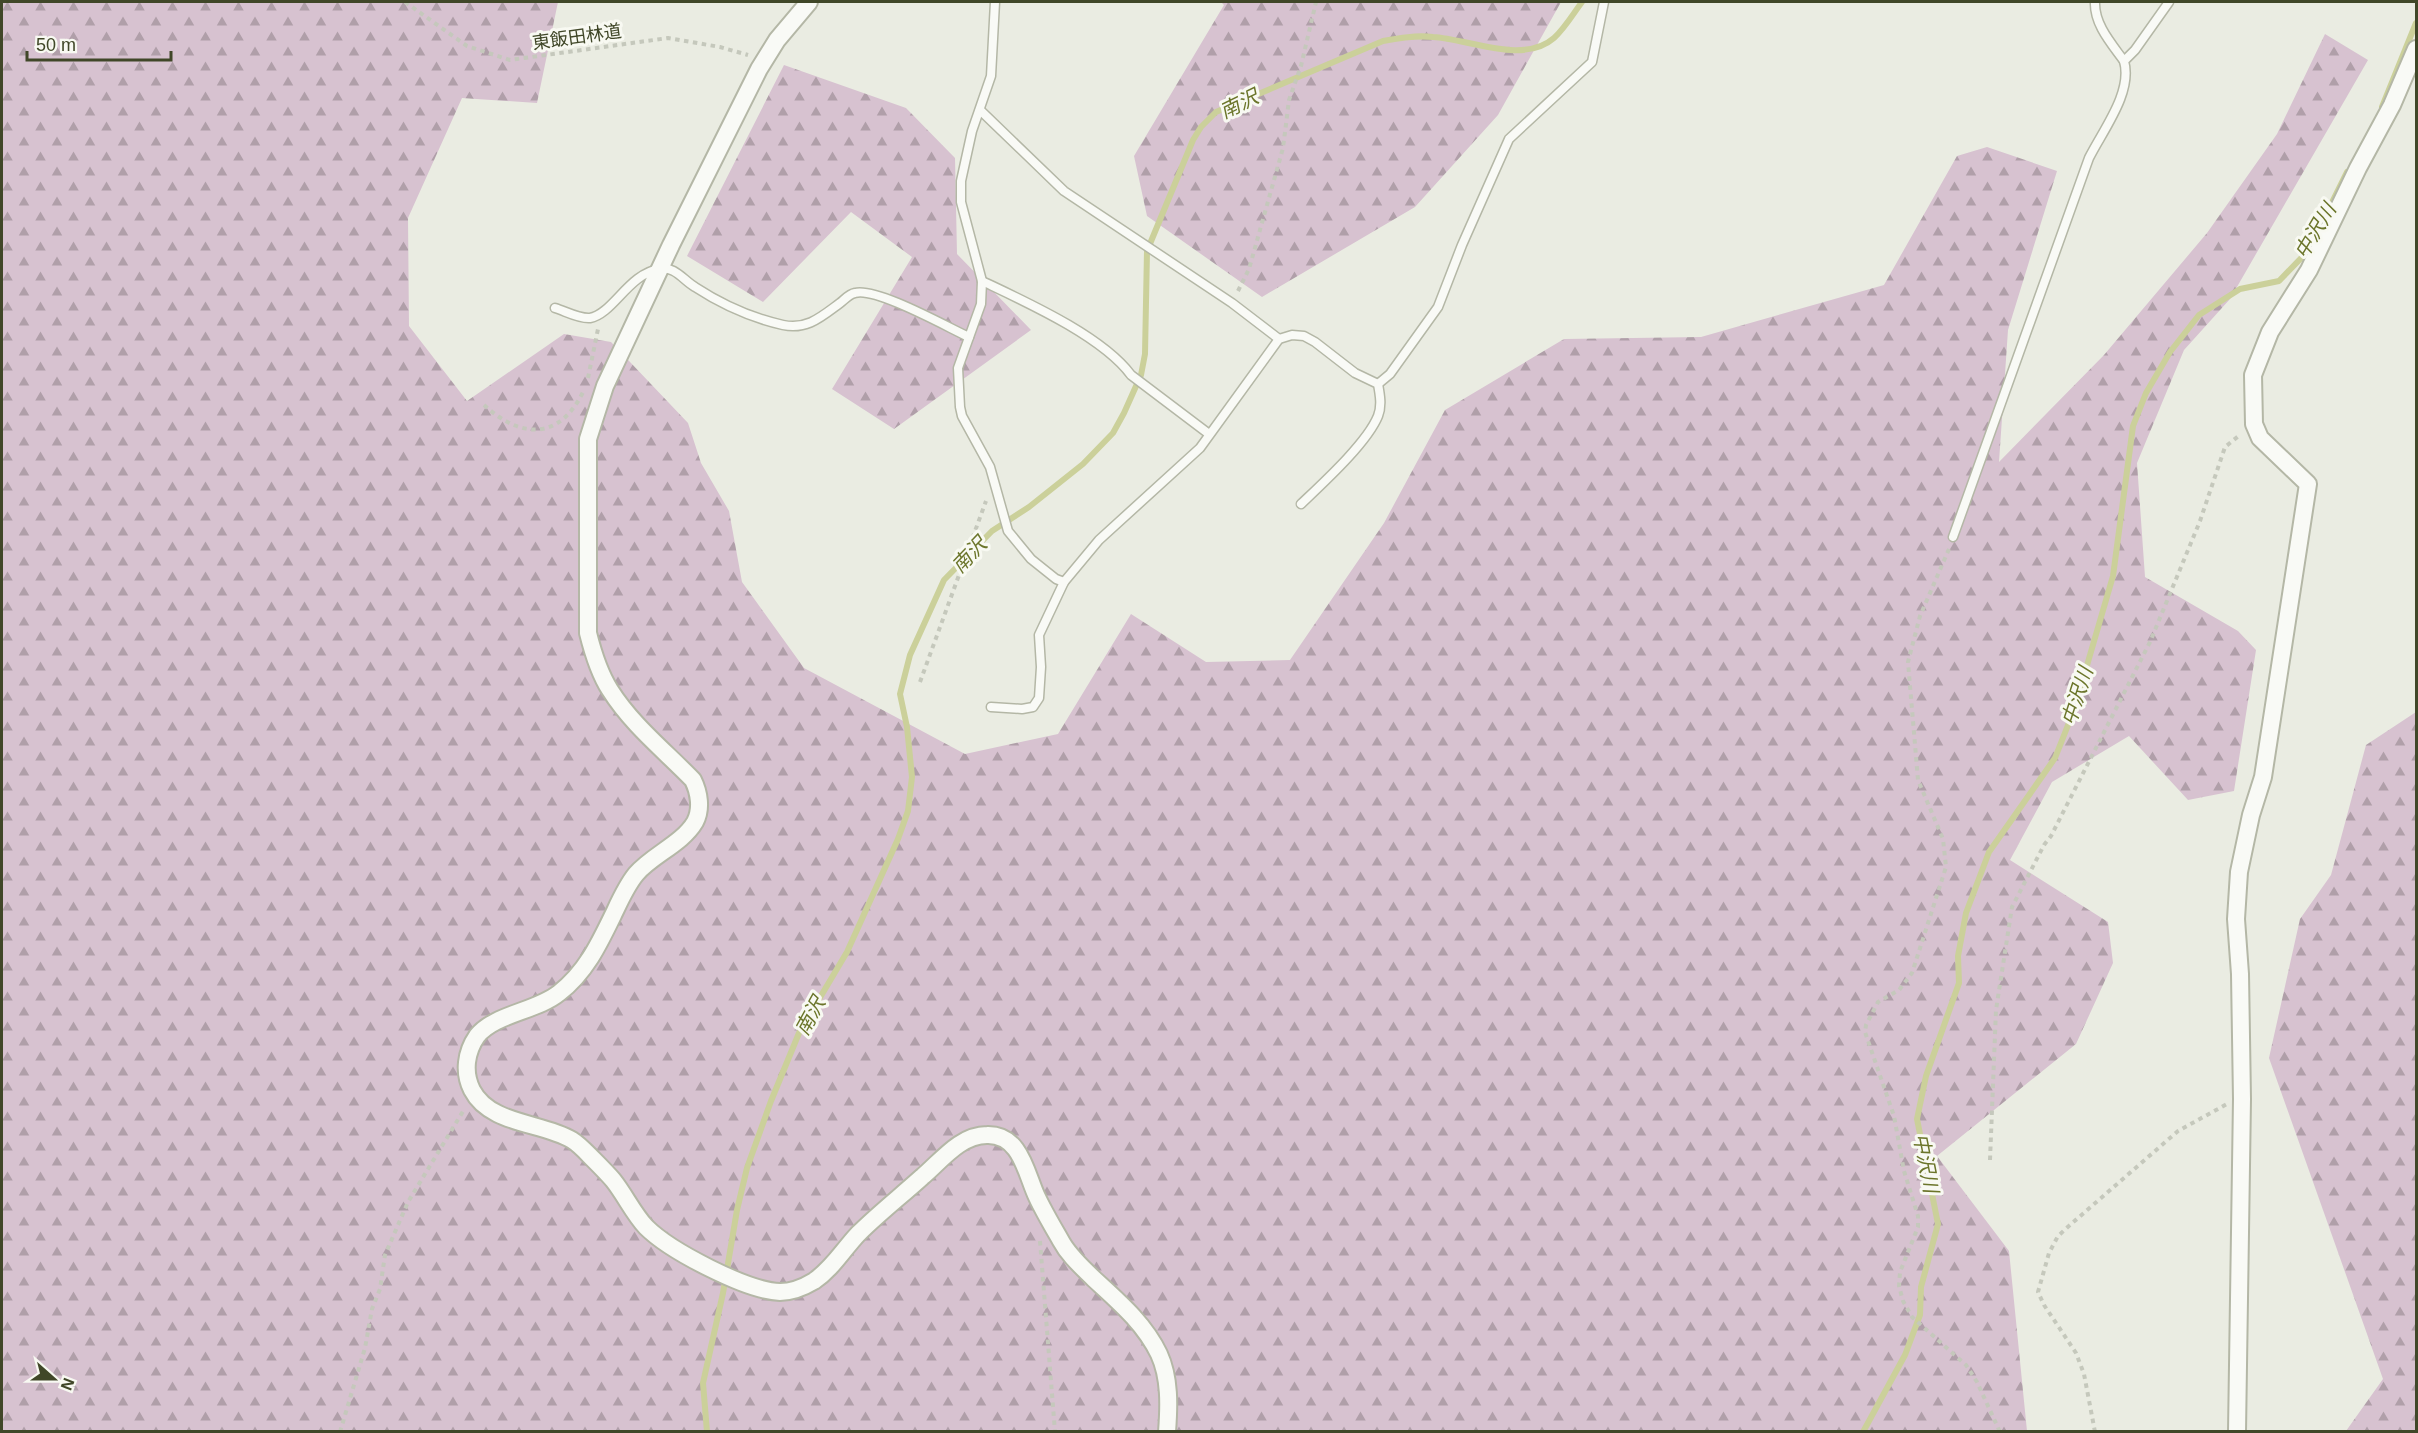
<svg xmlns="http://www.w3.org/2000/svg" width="2418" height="1433" viewBox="0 0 2418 1433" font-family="Arial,'Noto Sans JP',sans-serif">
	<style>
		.forest { fill: url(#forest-firs) }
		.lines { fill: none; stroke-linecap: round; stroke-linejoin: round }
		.stream { stroke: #cbd09a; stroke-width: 6 }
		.lane-casing { stroke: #b4b7a6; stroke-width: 11 }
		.street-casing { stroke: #b4b7a6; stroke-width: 20 }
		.path { stroke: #c5c8bc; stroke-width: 4; stroke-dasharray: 4.5 4.5; stroke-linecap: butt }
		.lane { stroke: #f9faf6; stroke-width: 8 }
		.street { stroke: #f9faf6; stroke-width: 16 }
		.labels { text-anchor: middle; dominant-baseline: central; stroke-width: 6; stroke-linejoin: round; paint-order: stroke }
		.street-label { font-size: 18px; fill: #404728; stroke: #f8f9f2 }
		.water-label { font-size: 20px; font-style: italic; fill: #6b752a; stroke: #f8f9f2 }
	</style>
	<defs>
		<pattern id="forest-firs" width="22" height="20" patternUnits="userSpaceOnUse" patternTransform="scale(1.5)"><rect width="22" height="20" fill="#d7c2d0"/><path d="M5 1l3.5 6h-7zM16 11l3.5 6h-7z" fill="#b09fa9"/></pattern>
	</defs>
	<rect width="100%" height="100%" fill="#eaece2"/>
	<g class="forest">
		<polygon points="2,2 558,2 537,103 462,98 408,218 409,326 467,401 564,334 611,342 688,423 701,463 729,511 742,582 804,668 965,754 1058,734 1131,614 1206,662 1290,660 1384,523 1445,410 1564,339 1701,337 1884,285 1957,156 1987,147 2057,171 2008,330 1999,462 2104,355 2207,233 2277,134 2325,34 2368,60 2230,299 2184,350 2137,463 2145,577 2238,631 2256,650 2234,791 2188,800 2129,736 2052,782 2010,860 2108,922 2113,963 2076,1044 1937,1156 2009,1251 2027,1431 2,1432"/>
		<polygon points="1221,2 1561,2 1498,115 1415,207 1262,297 1147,216 1134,156 1224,5"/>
		<polygon points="784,65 906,108 955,158 957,254 1031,330 894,429 832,389 912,257 851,212 763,302 687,256"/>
		<polygon points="2416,712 2416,1431 2346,1431 2383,1379 2269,1058 2300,919 2331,875 2366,745"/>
	</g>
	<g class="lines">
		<g class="stream">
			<polyline points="2382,107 2416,23"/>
			<path d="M 707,1432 L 703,1383 L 723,1293 L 737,1210 L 747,1168 L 771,1101 L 799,1033 L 847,952 L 898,839 L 908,811 L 912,777 L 907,727 L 900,694 L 910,655 L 944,580 L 992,531 L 1029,507 L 1083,464 L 1113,433 L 1124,413 L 1141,375 L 1145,354 L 1147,251 L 1193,140 L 1201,127 L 1216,112 L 1383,41 C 1399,38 1416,35 1433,37 C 1469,39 1523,65 1554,38 C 1565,28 1573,14 1582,2"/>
			<polyline points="1863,1432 1905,1355 1920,1315 1921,1287 1938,1224 1917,1119 1926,1076 1959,983 1958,956 1966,913 1989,852 2055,758 2074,710 2113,576 2133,426 2146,393 2170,352 2199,315 2240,289 2279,281 2308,251 2347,172"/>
		</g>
		<defs>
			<g id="lane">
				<polyline points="995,2 991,76 972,131 961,181 961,202 982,281 981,304 958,368 960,407 962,416 990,467 1008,531 1031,559 1056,579 1064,582"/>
				<path d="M 2095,2 C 2094,24 2111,43 2124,61"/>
				<polyline points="980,110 1064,191 1232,303 1279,339"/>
				<path d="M 982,281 C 1026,302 1102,336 1131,375 L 1209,434"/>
				<path d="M 555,308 C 565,311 579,319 590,318 C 613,314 629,273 660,269 C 675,266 683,280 695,287 C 721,304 752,318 783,325 C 807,330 821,317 840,303 C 844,300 849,294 855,293 C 876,287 947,327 969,337"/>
				<polyline points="1378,384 1390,374 1438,307 1462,245 1509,139 1592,62 1604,2"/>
				<path d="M 1953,537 L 2089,158 C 2103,130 2133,92 2124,61 L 2135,50 L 2169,2"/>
				<path d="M 991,707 L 1022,709 L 1033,707 L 1039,698 L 1041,667 L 1039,635 L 1064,582 L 1099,540 L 1200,448 L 1279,339 L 1292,335 L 1304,336 L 1315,342 L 1355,373 L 1378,384 C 1380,395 1382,406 1378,416 C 1367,443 1323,483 1301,504"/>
			</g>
			<g id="street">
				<path d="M 809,2 L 777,40 L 759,69 L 671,245 L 605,386 L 588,439 L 588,633 C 593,653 599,673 610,690 C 632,725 665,751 693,780 C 699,792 702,809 695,822 C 682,844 652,855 636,874 C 627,885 621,898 615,911 C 600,942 587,971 559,993 C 537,1011 494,1014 477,1036 C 466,1052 463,1072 472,1090 C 490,1125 542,1122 572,1140 C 580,1145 587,1153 593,1159 C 600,1166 607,1173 613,1180 C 625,1195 633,1213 646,1227 C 670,1251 747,1291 780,1292 C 791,1292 804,1287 814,1281 C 832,1269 843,1250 858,1234 C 878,1214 901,1196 922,1177 C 941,1161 960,1135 987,1135 C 1021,1134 1026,1174 1037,1197 C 1044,1212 1053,1227 1061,1241 C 1069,1256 1082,1267 1094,1279 C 1119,1302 1144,1323 1159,1354 C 1170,1378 1169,1406 1167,1432"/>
				<polyline points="2237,1432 2242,1099 2240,974 2236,919 2239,872 2251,815 2263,777 2308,484 2260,438 2254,424 2253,375 2270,332 2309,270 2358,168 2392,105 2416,49"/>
			</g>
		</defs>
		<use href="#lane" class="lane-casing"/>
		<use href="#street" class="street-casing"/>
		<g class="path">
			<polyline points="405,2 467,46 510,60 668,38 720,47 748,55"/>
			<polyline points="1238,291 1249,269 1283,148 1289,100 1301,66 1316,2"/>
			<polyline points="588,378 598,329"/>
			<path d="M 484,405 C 521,439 560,441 584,390"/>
			<polyline points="1949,549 1920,616 1908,662 1918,780 1943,839 1946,867 1912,973 1899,990 1878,1002 1866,1025 1865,1032 1894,1116 1904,1171 1918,1216 1918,1227 1900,1272 1899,1286 1903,1301 1912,1317 1966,1365 1977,1382 2000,1432"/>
			<polyline points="920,682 986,501"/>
			<polyline points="1990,1160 1996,1010 2012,907 2044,845 2051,836 2150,642 2200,521 2225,447 2241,434"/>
			<polyline points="1040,1241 1055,1432"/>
			<polyline points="340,1432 365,1348 372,1309 380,1289 385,1255 408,1202 465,1108"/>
			<polyline points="2095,1432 2084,1374 2076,1353 2044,1305 2038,1292 2049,1253 2058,1236 2070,1225 2178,1131 2227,1104"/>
		</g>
		<use href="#lane" class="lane"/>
		<use href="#street" class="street"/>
	</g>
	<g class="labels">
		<g class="street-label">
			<text transform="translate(577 37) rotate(-8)">東飯田林道</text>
		</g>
		<g class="water-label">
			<text transform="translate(1239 104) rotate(-26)">南沢</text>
			<text transform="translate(2315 231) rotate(-59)">中沢川</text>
			<text transform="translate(969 555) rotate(-46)">南沢</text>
			<text transform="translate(2077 696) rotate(-72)">中沢川</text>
			<text transform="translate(810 1016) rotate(-61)">南沢</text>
			<text transform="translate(1926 1163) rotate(79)">中沢川</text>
		</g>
	</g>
	<rect width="2418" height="1433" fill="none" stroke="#404728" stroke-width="6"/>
	<g transform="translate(54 1379) rotate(111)" stroke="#f8f9f2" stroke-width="4.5" paint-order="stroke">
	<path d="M0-4.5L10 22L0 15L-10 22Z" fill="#404728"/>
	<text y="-9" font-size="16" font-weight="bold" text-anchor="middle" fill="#404728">N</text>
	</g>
	<path d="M27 51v9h144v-9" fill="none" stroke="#404728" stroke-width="3"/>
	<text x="36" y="51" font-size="18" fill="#404728" stroke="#f8f9f2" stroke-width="4.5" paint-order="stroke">50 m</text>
</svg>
